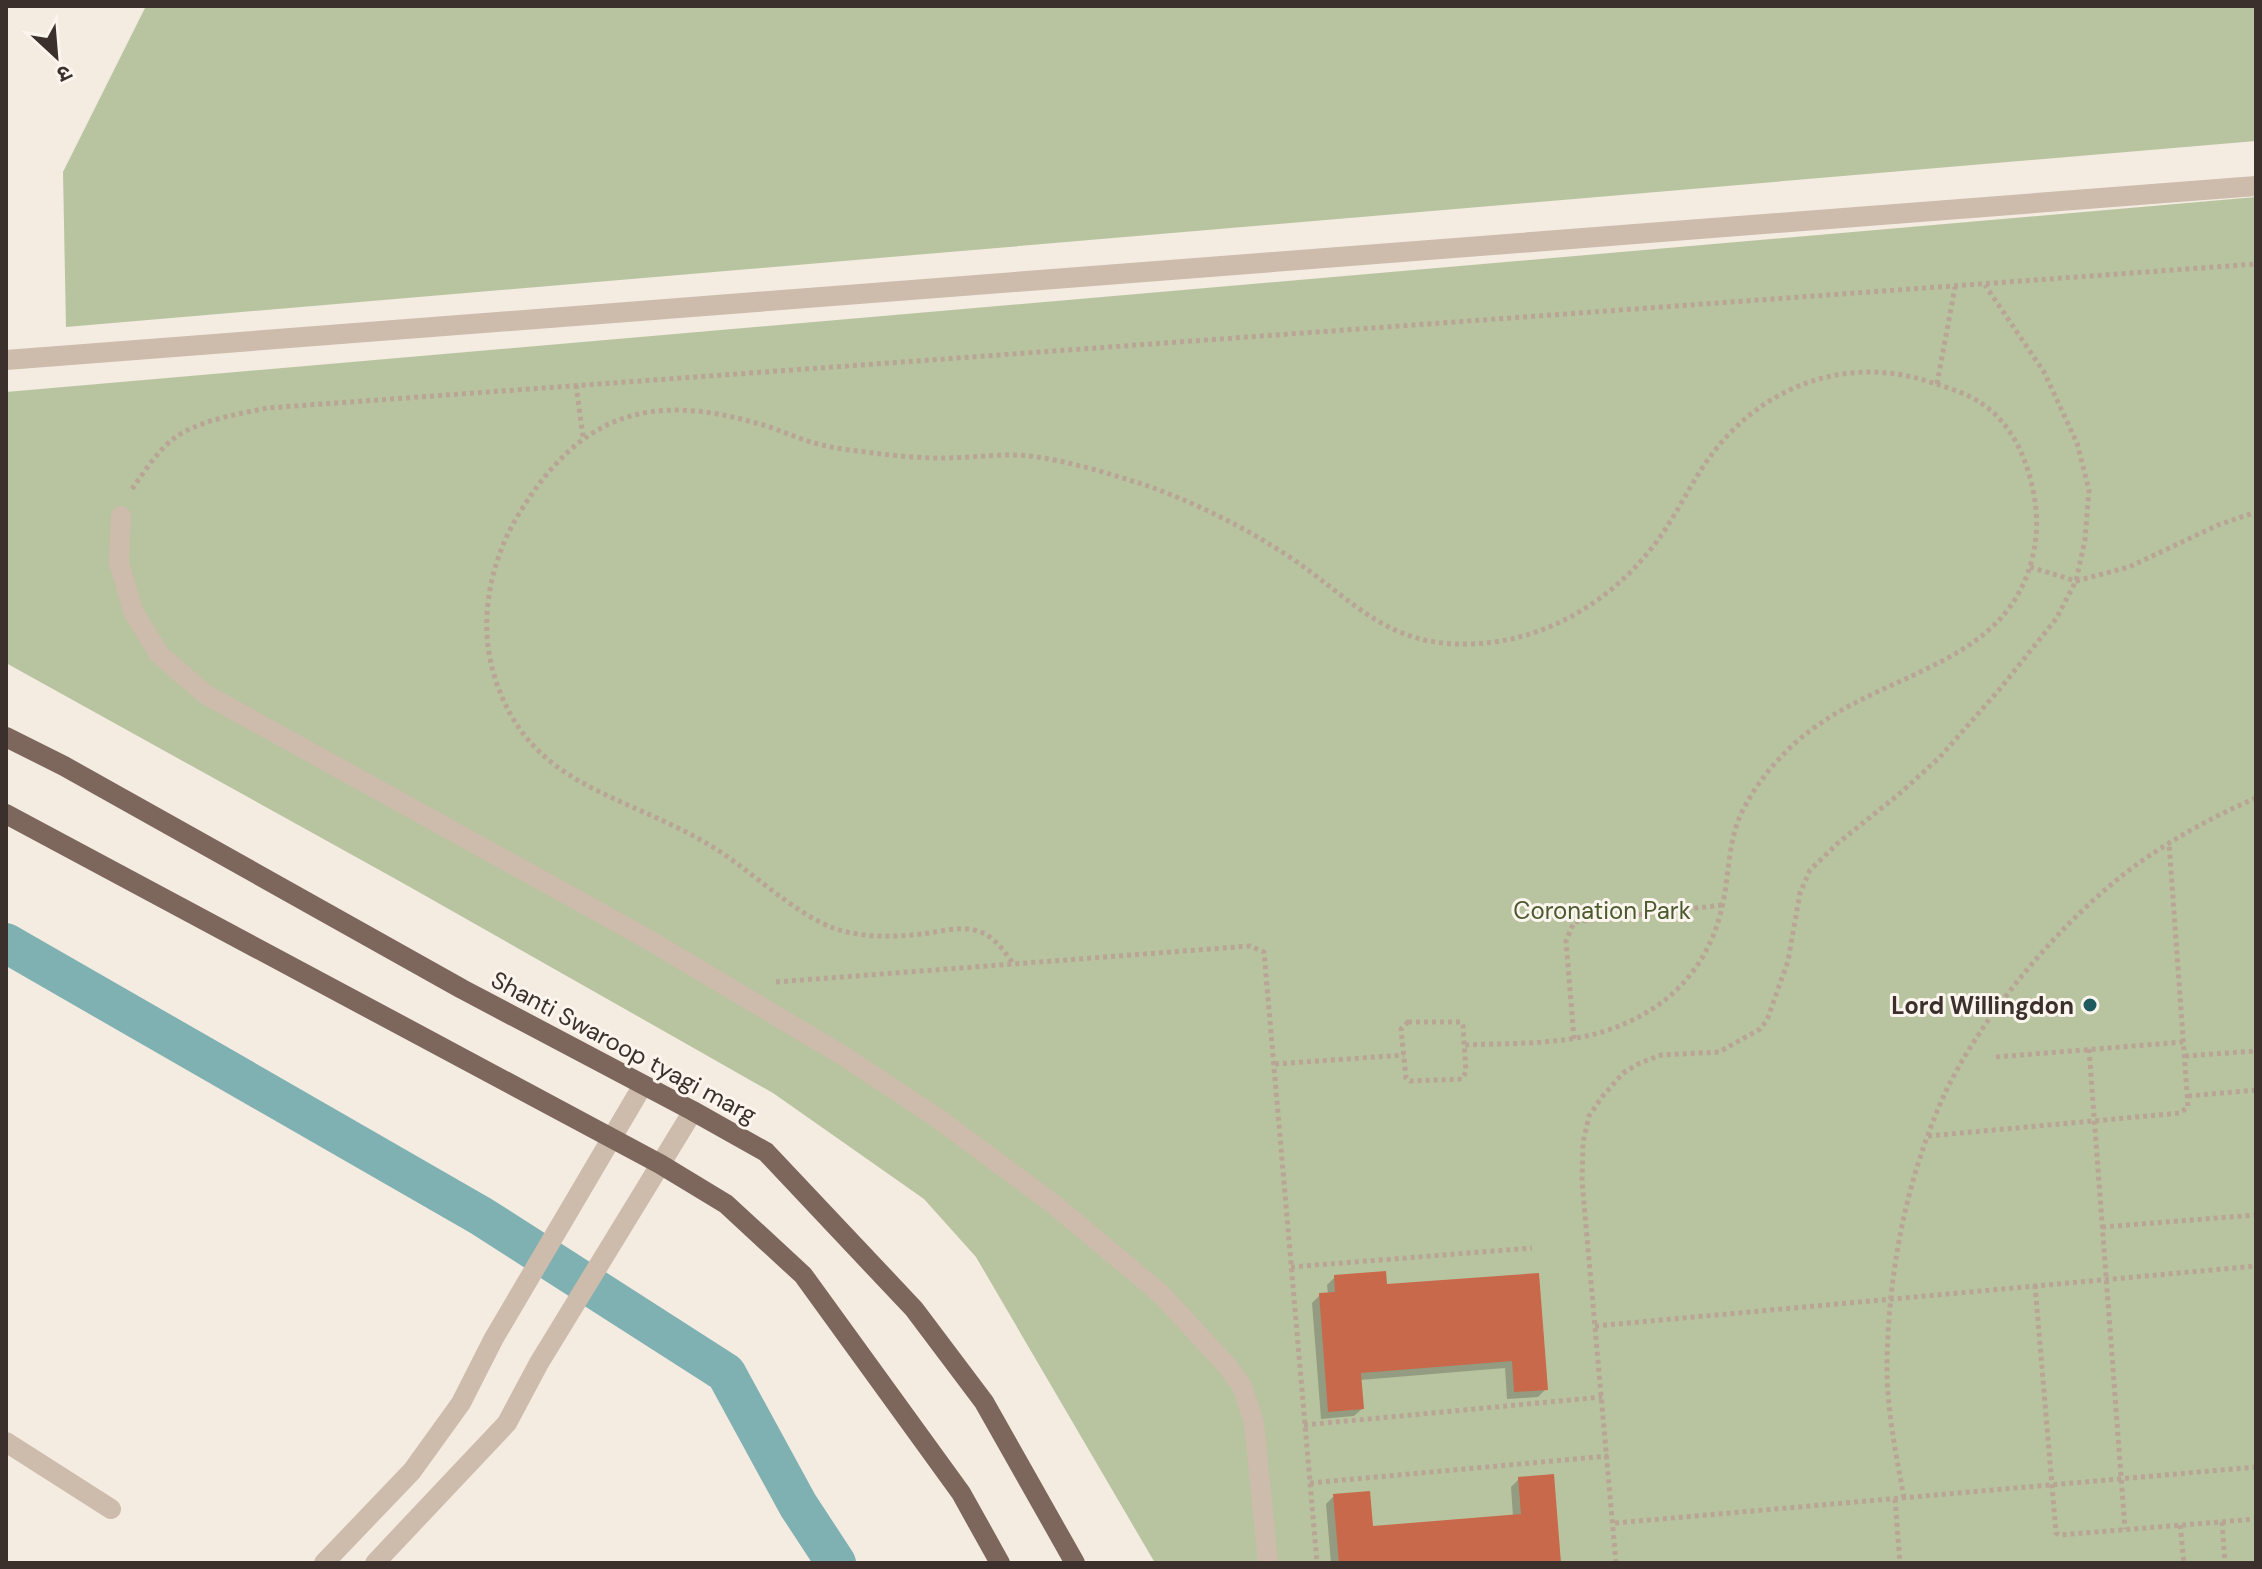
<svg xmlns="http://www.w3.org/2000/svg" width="2262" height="1569" viewBox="0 0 2262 1569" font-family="'DM Sans','Noto Sans Devanagari',sans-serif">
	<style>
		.green { fill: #b8c4a0 }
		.shadow { fill: #0003 }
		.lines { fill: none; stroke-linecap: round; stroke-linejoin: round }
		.canal { stroke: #7fb0b2; stroke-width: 40 }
		.building { fill: #c8694b }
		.path { stroke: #b9a596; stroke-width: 5; stroke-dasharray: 4 4; stroke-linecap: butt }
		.minor { stroke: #cdbbac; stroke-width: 20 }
		.major { stroke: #7d675c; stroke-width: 20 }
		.poi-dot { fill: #1f5a5e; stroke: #fbf5ee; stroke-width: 3 }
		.labels { text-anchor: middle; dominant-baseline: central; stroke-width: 6; stroke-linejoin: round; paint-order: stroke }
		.park-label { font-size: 24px; fill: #4a5a2e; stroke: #fbf5ee }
		.poi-label { font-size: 24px; font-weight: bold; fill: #3b302b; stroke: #fbf5ee; text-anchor: end }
		.street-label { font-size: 24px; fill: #3b302b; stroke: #fbf5ee }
	</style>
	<rect width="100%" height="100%" fill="#f4ebe1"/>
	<g class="green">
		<polygon points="146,6 2256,6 2256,141 66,327 63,172"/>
		<polygon points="2256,197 2256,1563 1155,1563 976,1257 924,1199 773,1093 401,882 6,663 6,392"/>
	</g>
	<g class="shadow">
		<polygon points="1537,1275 1546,1389 1538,1397 1507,1399 1505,1368 1360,1380 1362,1409 1354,1416 1321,1419 1312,1303 1320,1295 1328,1294 1327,1285 1335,1277 1386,1286"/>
		<polygon points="1519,1479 1559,1563 1331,1563 1326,1504 1334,1496 1371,1528 1513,1517 1511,1487"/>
	</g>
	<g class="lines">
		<polyline class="canal" points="6,943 481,1216 726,1373 798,1505 836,1563"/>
	</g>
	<g class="building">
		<polygon points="1386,1271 1387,1284 1539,1273 1548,1390 1514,1392 1512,1361 1361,1373 1364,1409 1328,1412 1319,1293 1335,1292 1334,1275"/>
		<polygon points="1554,1474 1561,1563 1339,1563 1333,1494 1370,1491 1373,1526 1521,1514 1518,1477"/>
	</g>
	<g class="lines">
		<g class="path">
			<polyline points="1937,384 1955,287"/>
			<polyline points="576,385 583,437"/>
			<path d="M 132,489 C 144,472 156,453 172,440 C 195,421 238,414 267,408 L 2256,264"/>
			<polyline points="2030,567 2076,581 2129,567 2218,525 2256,512"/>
			<path d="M 1012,962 C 1002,948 992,934 974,930 C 958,926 939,932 922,934 C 893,937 864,938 836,929 C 793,914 747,866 706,843 C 621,793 529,786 495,678 C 477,622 490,560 520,512 C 580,415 648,392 756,423 C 779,429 800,440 822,445 C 839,449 857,451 874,453 C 896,456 920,458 943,458 C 972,458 1001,453 1030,456 C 1069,461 1111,474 1148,486 C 1198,504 1244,527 1288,556 C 1352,598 1385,647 1470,644 C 1547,642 1616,599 1660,537 C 1680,509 1694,476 1716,449 C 1769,382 1853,355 1933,383 C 1949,388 1968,394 1981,403 C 2011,423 2026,456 2033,490 C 2038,514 2038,535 2032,559 C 2007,660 1896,671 1821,723 C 1789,744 1758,778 1741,814 C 1729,840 1729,870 1724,898 C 1711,967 1669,1011 1602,1032 C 1559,1045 1509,1043 1464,1045"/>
			<polyline points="776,982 1250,946 1264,952 1317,1563"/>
			<polygon points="1408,1022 1461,1022 1463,1026 1466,1072 1462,1079 1410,1081 1406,1078 1401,1029"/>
			<polyline points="1574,1039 1566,941 1574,922 1723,905"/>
			<polyline points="2089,1049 2125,1529"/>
			<polyline points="2185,1056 2256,1051"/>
			<polyline points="1996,1057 2183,1042"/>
			<polyline points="1275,1064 1404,1055"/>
			<polyline points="2188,1096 2256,1090"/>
			<polyline points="1928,1136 2180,1113 2188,1107 2169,843"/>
			<polyline points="2102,1227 2256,1215"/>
			<polyline points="1291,1267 1532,1248"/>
			<polyline points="2035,1285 2056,1533 2059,1535 2256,1519"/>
			<polyline points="1595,1326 2256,1266"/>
			<polyline points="1304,1425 1602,1397"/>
			<polyline points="1310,1483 1608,1456"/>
			<path d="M 1904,1498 C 1896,1454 1887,1411 1887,1366 C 1888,1276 1905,1185 1941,1102 C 1979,1015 2075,903 2155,852 C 2187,831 2221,813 2256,798"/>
			<polyline points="1895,1499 1900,1563"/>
			<polyline points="2222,1522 2225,1563"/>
			<polyline points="1615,1523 2256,1467"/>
			<polyline points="2180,1525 2184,1563"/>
			<polyline points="1616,1563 1582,1181 1583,1143 1589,1116 1602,1097 1623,1073 1640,1063 1661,1055 1719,1052 1760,1029 1767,1020 1788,961 1800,893 1810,870 1838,843 1898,795 1940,757 1999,690 2056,619 2076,581 2085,540 2089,490 2077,443 2044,372 1985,285"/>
		</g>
		<g class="minor">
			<polyline points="6,360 2256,186"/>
			<polyline points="121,516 119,563 133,611 159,654 205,694 644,937 842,1055 936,1117 1052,1203 1161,1294 1229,1368 1242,1386 1254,1423 1268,1563"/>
			<polyline points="6,1442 111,1509"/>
			<polyline points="324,1563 412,1471 461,1403 494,1338 643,1085"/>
			<polyline points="375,1563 507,1423 539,1363 693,1111"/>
		</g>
		<g class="major">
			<polyline points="6,737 64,766 462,989 693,1111 766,1152 914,1309 984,1402 1075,1563"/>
			<polyline points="6,814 660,1164 726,1204 803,1275 961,1493 1000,1563"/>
		</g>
	</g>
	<circle class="poi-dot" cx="2090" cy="1005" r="8"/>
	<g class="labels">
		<g class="park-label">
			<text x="1602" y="910">Coronation Park</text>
		</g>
		<g class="poi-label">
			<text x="2074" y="1005">Lord Willingdon</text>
		</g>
		<g class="street-label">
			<text transform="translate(624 1047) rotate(28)">Shanti Swaroop tyagi marg</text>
		</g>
	</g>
	<rect width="2262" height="1569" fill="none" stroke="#3b302b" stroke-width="16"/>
	<g transform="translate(56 56) rotate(154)" stroke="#fbf5ee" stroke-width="6" paint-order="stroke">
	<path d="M0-6L14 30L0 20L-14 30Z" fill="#3b302b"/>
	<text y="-12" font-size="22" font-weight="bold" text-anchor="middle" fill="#3b302b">उ</text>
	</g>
</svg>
